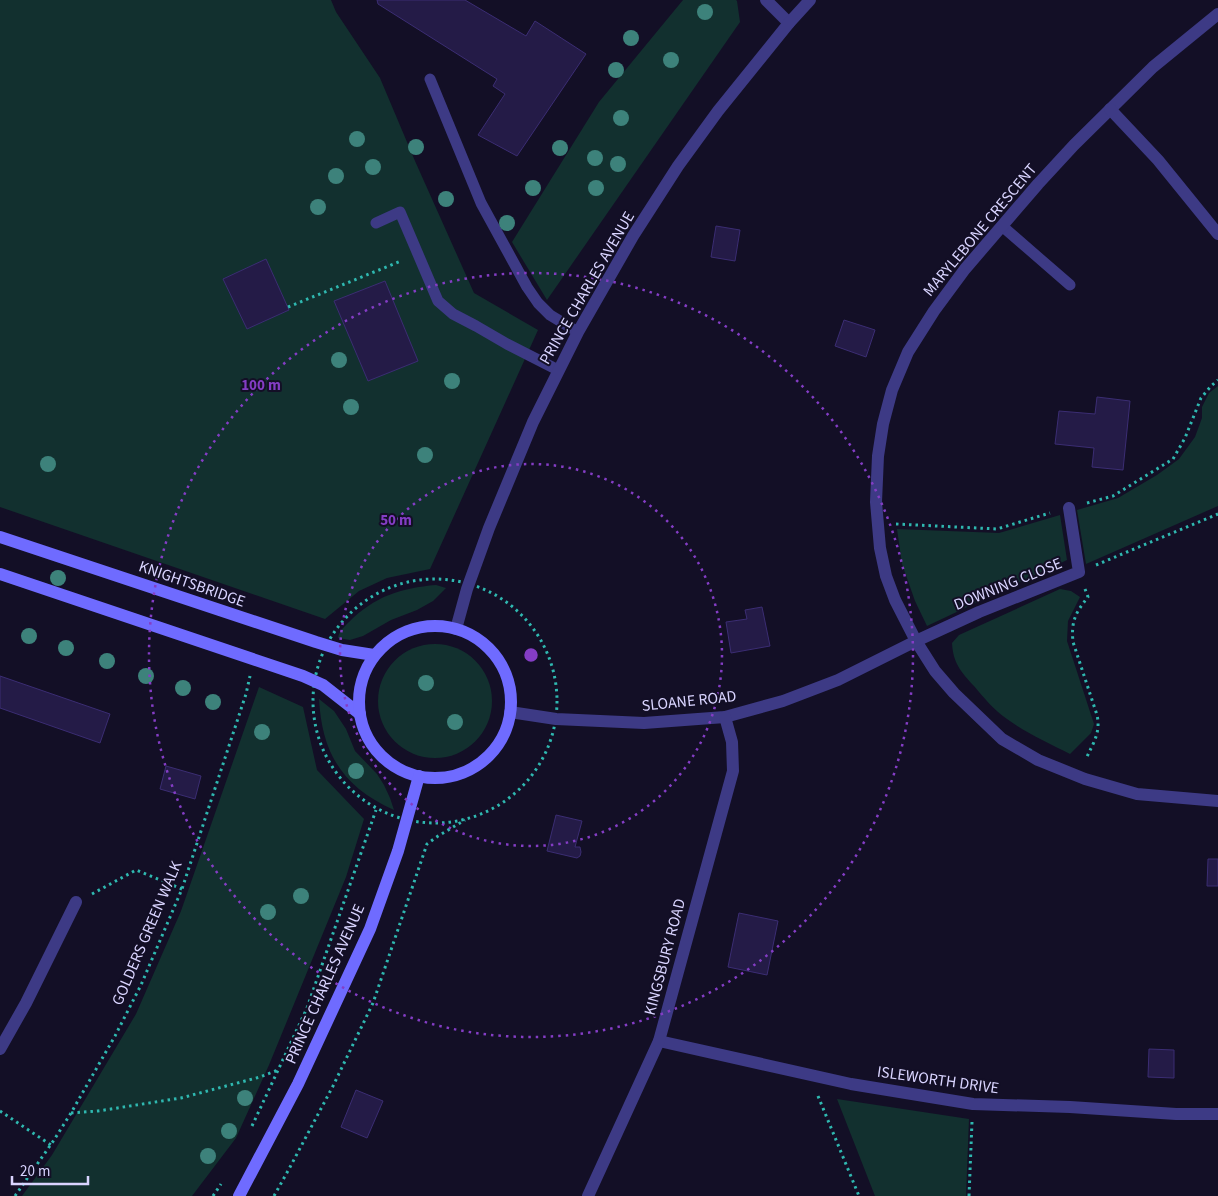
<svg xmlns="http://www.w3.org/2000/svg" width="1218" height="1196" viewBox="0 0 1218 1196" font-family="'Source Sans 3',sans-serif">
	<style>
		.green { fill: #12302f }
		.building { fill: #241b47; stroke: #3b2d73 }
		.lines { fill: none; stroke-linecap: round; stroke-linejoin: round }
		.path { stroke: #2fb8b0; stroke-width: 3; stroke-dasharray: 2.5 4; stroke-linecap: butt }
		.lane { stroke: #3d3a85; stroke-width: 11 }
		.street { stroke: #3d3a85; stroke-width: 12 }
		.secondary { stroke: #6f6bff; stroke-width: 12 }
		.tree { fill: #3d827b }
		.ring { fill: none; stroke: #843dc5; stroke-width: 2.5; stroke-dasharray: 2.5 5 }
		.labels { text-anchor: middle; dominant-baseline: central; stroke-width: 4; stroke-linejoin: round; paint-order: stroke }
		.street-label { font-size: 16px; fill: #d9d4ff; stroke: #130f26 }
		.centre { fill: #843dc5; stroke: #130f26; stroke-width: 2.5 }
		.ring-label { font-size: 15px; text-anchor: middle; font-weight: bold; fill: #843dc5; stroke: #130f26; stroke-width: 4; stroke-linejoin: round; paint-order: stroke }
	</style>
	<rect width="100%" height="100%" fill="#130f26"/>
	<g class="green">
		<polygon points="0,0 331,0 336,12 380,78 415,161 474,293 538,330 430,569 387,578 359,591 325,619 0,507"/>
		<polygon points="683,0 736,0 737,1 740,22 547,300 512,242 599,102"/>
		<polygon points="1218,386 1218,506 1086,564 1077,510 1118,498 1157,475 1179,459 1195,437 1202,418 1202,407 1209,393"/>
		<polygon points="1060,515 1067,560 927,626 915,601 902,564 897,529 999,533"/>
		<path d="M 436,585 L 446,588 L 433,601 L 417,610 L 391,620 L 363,636 L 350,640 L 338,638 C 339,631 344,627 349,622 C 375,596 401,588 436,585 Z"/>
		<path d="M 1060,589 L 1071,591 L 1080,597 L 1068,621 L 1067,641 L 1094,724 L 1091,733 L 1070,754 C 1049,743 1026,733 1007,719 C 994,710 984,698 974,686 C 961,672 953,663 952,643 L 959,635 Z"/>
		<circle cx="435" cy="701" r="57"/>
		<polygon points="259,687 303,707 317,770 364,819 346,877 269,1065 236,1138 192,1196 22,1196 52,1155 136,1014 181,911"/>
		<path d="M 319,699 L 334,711 L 346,729 L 355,751 L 377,774 L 384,785 L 390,798 L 394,810 C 343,787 322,754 319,699 Z"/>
		<polygon points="837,1099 969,1119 966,1196 875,1196"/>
	</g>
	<g class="building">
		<polygon points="377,0 465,0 526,36 535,21 586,54 517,156 478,135 505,94 493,86 497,79 378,4"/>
		<polygon points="716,226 740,230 735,261 711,257"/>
		<polygon points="266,259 289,310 247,329 223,279"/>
		<polygon points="385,281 418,361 368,381 334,301"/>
		<polygon points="844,320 875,330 866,357 835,346"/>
		<polygon points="1097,397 1130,401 1123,470 1092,467 1094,448 1055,444 1059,411 1095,414"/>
		<polygon points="762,607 770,646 731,653 726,622 747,619 745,610"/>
		<polygon points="0,676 110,714 100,743 0,708"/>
		<polygon points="166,766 201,776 195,799 160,789"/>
		<polygon points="556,815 582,821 575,847 580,847 581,852 580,856 577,858 547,851"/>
		<polygon points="1208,859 1218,859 1218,886 1207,886"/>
		<polygon points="739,913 778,921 767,975 728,967"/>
		<polygon points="1149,1049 1174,1050 1174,1078 1148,1077"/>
		<polygon points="356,1090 383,1101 367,1138 341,1127"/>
	</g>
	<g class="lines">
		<g class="path">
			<polyline points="288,307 401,261"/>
			<polyline points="1087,503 1113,496 1173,459 1185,438 1201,398 1211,386 1218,380"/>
			<polyline points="896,524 997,529 1050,513"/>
			<polyline points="1096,565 1218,514"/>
			<circle cx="435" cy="701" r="122"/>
			<path d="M 1085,589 L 1088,597 C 1075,613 1071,622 1073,642 L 1097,715 C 1101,733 1093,743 1086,759"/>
			<polyline points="92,894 136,870 182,889"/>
			<polyline points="818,1096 859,1196"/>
			<polyline points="0,1111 51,1145"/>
			<polyline points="71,1113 98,1111 181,1098 260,1077 278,1070"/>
			<polyline points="252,1126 307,1008 376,810"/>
			<polyline points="15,1196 54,1140 71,1113 115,1036 141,985 182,889 246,694 250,676"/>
			<polyline points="213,1196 221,1184"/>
			<polyline points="274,1196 289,1169 333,1086 373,1003 427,844 438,836 465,820"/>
			<polyline points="969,1196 972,1122"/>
		</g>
		<g class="lane">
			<polyline points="430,79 481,203 527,287 538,303 550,315 578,332"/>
			<polyline points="376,223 400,212 438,301 453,314 476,326 507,344 558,370"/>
			<polyline points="1002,226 1070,285"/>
		</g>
		<g class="street">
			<polyline points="766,0 789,23"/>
			<polyline points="1218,14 1153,67 1074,145 1038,184 965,269 934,311 908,352 892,390 883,424 878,456 876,502 880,548 886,576 895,600 916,641 935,671 954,693 1002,739 1038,760 1085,779 1137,794 1218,801"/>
			<polyline points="1110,109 1158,160 1218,234"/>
			<polyline points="456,629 467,589 489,528 533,422 578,332 633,236 678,166 718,111 789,23 810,0"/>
			<polyline points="510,712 556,719 644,723 725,717 783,701 838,680 916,641 979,612 1079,572 1069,508"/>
			<polyline points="659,1041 851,1084 973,1104 1070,1107 1176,1114 1218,1114"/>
			<polyline points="0,1049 26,1003 76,902"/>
			<polyline points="588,1196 659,1041 733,771 732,742 725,717"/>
		</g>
		<g class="secondary">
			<polyline points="0,537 316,642 342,650 374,655"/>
			<polyline points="0,574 303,676 323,685 360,714"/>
			<circle cx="435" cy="702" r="76"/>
			<polyline points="239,1196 298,1084 370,929 398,851 419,776"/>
		</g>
	</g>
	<g class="tree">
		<circle cx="705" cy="12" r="8"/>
		<circle cx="631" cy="38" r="8"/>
		<circle cx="671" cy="60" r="8"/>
		<circle cx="616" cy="70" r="8"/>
		<circle cx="621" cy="118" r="8"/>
		<circle cx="357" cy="139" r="8"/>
		<circle cx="416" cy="147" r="8"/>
		<circle cx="560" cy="148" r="8"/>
		<circle cx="595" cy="158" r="8"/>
		<circle cx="618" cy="164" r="8"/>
		<circle cx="373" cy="167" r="8"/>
		<circle cx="336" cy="176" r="8"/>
		<circle cx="533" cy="188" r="8"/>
		<circle cx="596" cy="188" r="8"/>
		<circle cx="446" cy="199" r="8"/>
		<circle cx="318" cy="207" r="8"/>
		<circle cx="507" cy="223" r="8"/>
		<circle cx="339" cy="360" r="8"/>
		<circle cx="452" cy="381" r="8"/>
		<circle cx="351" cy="407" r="8"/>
		<circle cx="425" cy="455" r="8"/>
		<circle cx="48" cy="464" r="8"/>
		<circle cx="58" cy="578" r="8"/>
		<circle cx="29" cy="636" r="8"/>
		<circle cx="66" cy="648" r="8"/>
		<circle cx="107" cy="661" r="8"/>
		<circle cx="146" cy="676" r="8"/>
		<circle cx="426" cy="683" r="8"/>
		<circle cx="183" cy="688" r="8"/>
		<circle cx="213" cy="702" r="8"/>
		<circle cx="455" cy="722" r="8"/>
		<circle cx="262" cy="732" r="8"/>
		<circle cx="356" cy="771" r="8"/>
		<circle cx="301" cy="896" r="8"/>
		<circle cx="268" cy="912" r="8"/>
		<circle cx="245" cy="1098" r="8"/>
		<circle cx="229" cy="1131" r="8"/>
		<circle cx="208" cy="1156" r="8"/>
	</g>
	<g class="ring">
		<circle cx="531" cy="655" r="191"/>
		<circle cx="531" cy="655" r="382"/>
	</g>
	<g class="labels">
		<g class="street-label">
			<text transform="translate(980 230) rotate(-50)">MARYLEBONE CRESCENT</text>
			<text transform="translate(587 288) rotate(-60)">PRINCE CHARLES AVENUE</text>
			<text transform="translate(192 584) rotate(19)">KNIGHTSBRIDGE</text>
			<text transform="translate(1008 584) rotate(-22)">DOWNING CLOSE</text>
			<text transform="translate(689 701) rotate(-6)">SLOANE ROAD</text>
			<text transform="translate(147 933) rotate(-67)">GOLDERS GREEN WALK</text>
			<text transform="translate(665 957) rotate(-75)">KINGSBURY ROAD</text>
			<text transform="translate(325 984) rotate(-66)">PRINCE CHARLES AVENUE</text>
			<text transform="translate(938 1080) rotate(8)">ISLEWORTH DRIVE</text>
		</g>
	</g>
	<circle cx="531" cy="655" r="8" class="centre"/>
	<g class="ring-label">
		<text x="261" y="390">100 m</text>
		<text x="396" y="525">50 m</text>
	</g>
	<path d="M12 1176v8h76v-8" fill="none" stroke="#d9d4ff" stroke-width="2.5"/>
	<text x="20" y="1176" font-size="15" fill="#d9d4ff" stroke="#130f26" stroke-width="4" paint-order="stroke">20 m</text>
</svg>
